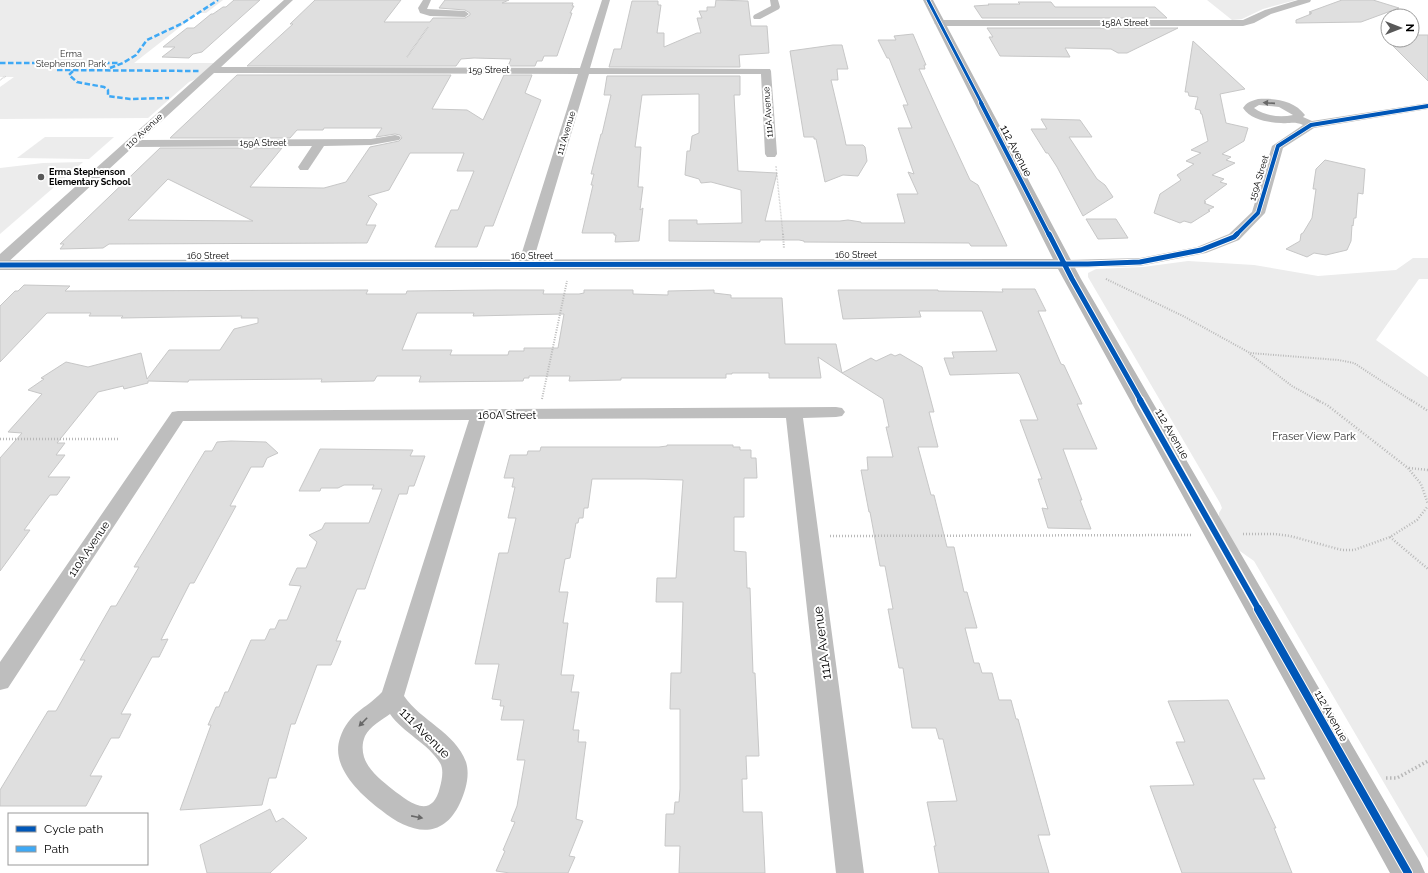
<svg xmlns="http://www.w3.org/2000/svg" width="1428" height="873" viewBox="0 0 1428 873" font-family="Raleway,sans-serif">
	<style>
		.green { fill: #ececec }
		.building { fill: #dfdfdf; stroke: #c7c7c7; fill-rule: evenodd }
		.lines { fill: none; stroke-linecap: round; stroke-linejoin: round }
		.path-far3 { stroke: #b9b9b9; stroke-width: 1.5; stroke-dasharray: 0.5 1; stroke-linecap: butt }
		.path-far2 { stroke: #b9b9b9; stroke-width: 2; stroke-dasharray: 1 1.5; stroke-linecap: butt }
		.path-far1 { stroke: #b9b9b9; stroke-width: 2.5; stroke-dasharray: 1 2; stroke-linecap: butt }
		.path { stroke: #b9b9b9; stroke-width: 3.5; stroke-dasharray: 1.5 2.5; stroke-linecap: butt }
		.street { fill: #bebebe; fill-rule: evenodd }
		.secondary { fill: #b8b8b8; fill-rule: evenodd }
		.quiet { stroke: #3fa9f5; stroke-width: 2.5; stroke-dasharray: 5.5 2.5; stroke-linecap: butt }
		.cycleway-far4-casing { stroke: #fff; stroke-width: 4.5 }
		.cycleway-far3-casing { stroke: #fff; stroke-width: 5.5 }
		.cycleway-far2-casing { stroke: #fff; stroke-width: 7 }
		.cycleway-far1-casing { stroke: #fff; stroke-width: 9 }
		.cycleway-casing { stroke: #fff; stroke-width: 10 }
		.cycleway-far4 { stroke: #0057b8; stroke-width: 3 }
		.cycleway-far3 { stroke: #0057b8; stroke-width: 4 }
		.cycleway-far2 { stroke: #0057b8; stroke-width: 5 }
		.cycleway-far1 { stroke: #0057b8; stroke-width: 6 }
		.cycleway { stroke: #0057b8; stroke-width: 8 }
		.oneway { fill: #686868 }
		.poi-dot { fill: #595959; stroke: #fff; stroke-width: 1.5 }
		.labels { text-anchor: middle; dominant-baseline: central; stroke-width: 4; stroke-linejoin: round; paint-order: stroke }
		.far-street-label { font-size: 9px; fill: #000; stroke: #fff }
		.far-park-label { font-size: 9px; fill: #333; stroke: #fff }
		.far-poi-label { font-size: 9px; font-weight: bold; fill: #000; stroke: #fff; text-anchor: start }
		.street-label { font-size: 11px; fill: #000; stroke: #fff }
		.park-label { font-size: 11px; fill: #333; stroke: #fff }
		.near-street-label { font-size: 13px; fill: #000; stroke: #fff }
	</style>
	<rect width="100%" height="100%" fill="#fff"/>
	<g class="green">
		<polygon points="0,0 223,0 206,13 198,13 134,63 214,63 196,79 189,82 148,118 0,119 0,87 14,77 0,77"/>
		<polygon points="1207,0 1296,0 1263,9 1242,19 1232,20"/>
		<polygon points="45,137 114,137 89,159 17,158"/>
		<polygon points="83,162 0,234 0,168 43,163"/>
		<polygon points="1413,258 1428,258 1428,279 1419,279 1376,340 1428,377 1428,858 1254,561 1237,549 1219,517 1219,513 1222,508 1220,503 1088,277 1088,273 1096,269 1143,267 1188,261 1254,265 1318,276 1396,270"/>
	</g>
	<g class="building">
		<polygon points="234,0 260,0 202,52 193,54 189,58 162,57 175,47 163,47 187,28 194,28 211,14 213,14 223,7 226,7"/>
		<polygon points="315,0 401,0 384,22 430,22 433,18 465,18 470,15 470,13 465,10 439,8 445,0 509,0 502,3 573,3 572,6 574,6 570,13 572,13 557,56 544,56 542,61 537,61 535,66 508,66 511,59 474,58 461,59 456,66 247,66 293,24 290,24"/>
		<polygon points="716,0 748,1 751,26 767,26 769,53 739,55 740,67 609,67 614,49 621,49 632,1 658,1 658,5 661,5 657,33 664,33 664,47 697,33 701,33 697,18 702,18 699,11 707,11 707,7 715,7"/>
		<polygon points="1342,0 1373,0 1399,8 1361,22 1296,23 1296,20 1311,14 1309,14 1312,13 1309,12"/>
		<polygon points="1018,2 1051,2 1055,7 1155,7 1167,18 982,18 974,6 989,5 988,4 1020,4"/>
		<polygon points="987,28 1178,28 1127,53 1118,53 1111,49 1065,48 1070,57 1000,56 989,37 993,37"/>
		<polygon points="913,34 926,65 924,65 925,69 919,69 939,113 970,180 978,185 1007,246 971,246 969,243 804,242 804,241 799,240 760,240 760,242 669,241 669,220 697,220 697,224 742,223 741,190 711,182 701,183 699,179 685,175 687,151 690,151 692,136 699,133 699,94 642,95 635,147 641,147 638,187 643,187 640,210 643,208 639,241 615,242 616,235 614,235 614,233 582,233 593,185 591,185 594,174 591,174 601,134 602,134 611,95 604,95 607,76 740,76 740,95 734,95 738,171 777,173 765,221 840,221 848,220 861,222 861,223 905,223 897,194 918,194 908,172 914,174 898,128 912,128 903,105 908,105 889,58 887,58 878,40 896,40 894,36"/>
		<polygon points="1412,35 1428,35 1428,81 1392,45 1396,43 1392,40 1412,40"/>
		<polygon points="1193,41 1245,89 1220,94 1226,123 1248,128 1244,141 1222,154 1231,157 1226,160 1235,163 1212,175 1224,179 1220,182 1227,184 1204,201 1206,202 1204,203 1214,207 1208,210 1210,211 1191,223 1184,221 1180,223 1154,213 1160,194 1181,180 1177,175 1194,164 1186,161 1201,153 1191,150 1208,141 1202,114 1201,114 1200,110 1195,109 1198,97 1189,96 1188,92 1185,92"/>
		<polygon points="833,45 842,45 848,69 837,69 838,80 831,80 844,135 846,145 863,145 865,147 867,161 858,176 843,175 825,182 816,139 814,139 814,137 804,137 790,51"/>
		<path d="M 237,75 L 451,75 L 432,109 L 467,110 L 483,120 L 504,75 L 532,75 L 525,93 L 541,100 L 493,226 L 485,226 L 477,247 L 435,247 L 451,210 L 458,210 L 474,171 L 457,171 L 464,153 L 410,153 L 389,190 L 368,196 L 377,204 L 366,225 L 376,225 L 367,243 L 109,244 L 103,248 L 60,249 L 64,244 L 60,244 L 160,148 L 282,148 L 250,187 L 324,188 L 346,182 L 370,147 L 399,141 L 402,138 L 400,135 L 395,134 L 376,137 L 382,128 L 324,128 L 323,130 L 297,130 L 290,138 L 170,138 ZM 168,179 L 253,221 L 128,220 Z"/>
		<polygon points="1041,119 1080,120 1092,137 1069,137 1097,179 1105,185 1113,197 1083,216 1057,167 1048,153 1046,153 1031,129 1047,129"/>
		<polygon points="1325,160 1365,169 1363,194 1358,193 1356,218 1354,218 1353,226 1352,225 1351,241 1347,250 1326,255 1314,253 1307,257 1286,249 1300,241 1301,234 1303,233 1312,218 1316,189 1313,189 1316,169"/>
		<polygon points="1086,219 1116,219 1128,238 1098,239"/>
		<path d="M 24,285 L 70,286 L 65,291 L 368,290 L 366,294 L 406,294 L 407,291 L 496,290 L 544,290 L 543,294 L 579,294 L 584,293 L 584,290 L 633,290 L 633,294 L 668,295 L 668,291 L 714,290 L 714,293 L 731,295 L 731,298 L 782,298 L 785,344 L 836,344 L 842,373 L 818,357 L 821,378 L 769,378 L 769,373 L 732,373 L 732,374 L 726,374 L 726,378 L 621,378 L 621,380 L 569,381 L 570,376 L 529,376 L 529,378 L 524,378 L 523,381 L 419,382 L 421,376 L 377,376 L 374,381 L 321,382 L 322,379 L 189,380 L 188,382 L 148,381 L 148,383 L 124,389 L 123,386 L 98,392 L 57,443 L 65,443 L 56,455 L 65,455 L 48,477 L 70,477 L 57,495 L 50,495 L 24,530 L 30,530 L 0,571 L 0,458 L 22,433 L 8,432 L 42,394 L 28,390 L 44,379 L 41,378 L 66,362 L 88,367 L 141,353 L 147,379 L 169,350 L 220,350 L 234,329 L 258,323 L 258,318 L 241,318 L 242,316 L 121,318 L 123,316 L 89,316 L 91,313 L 47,313 L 0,362 L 0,306 L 15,291 L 18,291 ZM 417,313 L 474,313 L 473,316 L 564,314 L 558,348 L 524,348 L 524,351 L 509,351 L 508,355 L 450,355 L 452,350 L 402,350 Z"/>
		<polygon points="1002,289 1035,289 1046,311 1038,311 1061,364 1064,365 1082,404 1077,404 1097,449 1063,449 1082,500 1080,500 1091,529 1048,528 1042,508 1048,509 1038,479 1042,479 1020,420 1038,420 1020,375 1018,373 950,375 944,358 954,358 952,352 997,351 982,311 919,311 921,317 843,319 838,290 938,290 938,291 1003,292"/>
		<polygon points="891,354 895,356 900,354 922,367 934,412 929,412 938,447 918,447 931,495 934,495 947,547 954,547 964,592 967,592 977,628 965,628 974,663 979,663 982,673 992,673 999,700 1011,700 1016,719 1018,719 1050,835 1038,835 1049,873 939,873 934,846 936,846 927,802 957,801 943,739 939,739 936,728 912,728 903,668 899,668 888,609 893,609 885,566 880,566 870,512 869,512 861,470 868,470 867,457 893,457 886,427 889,427 883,399 842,373 871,358 876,361"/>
		<polygon points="231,441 266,442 278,453 267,458 263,467 251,467 230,506 236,506 194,583 190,583 161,640 168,639 159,657 152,657 121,714 131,714 119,738 111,738 90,776 102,776 86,806 0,806 0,790 48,711 56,711 85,660 80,660 111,606 116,606 139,567 134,567 205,451 212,451 217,442"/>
		<polygon points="667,445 733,445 733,447 740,447 740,450 751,450 751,458 756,458 757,478 744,478 744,517 734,517 734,551 746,552 747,588 750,588 753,673 755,673 759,756 746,756 747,779 742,779 743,812 762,812 765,873 679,873 680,846 665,846 666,814 674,814 675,802 679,802 680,789 680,709 670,709 671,673 681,673 683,602 656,602 657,578 676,578 683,480 645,479 592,479 588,508 584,508 583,518 579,518 578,523 576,523 570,558 565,559 559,592 568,592 563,623 568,623 561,675 574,675 571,692 579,692 573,730 579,730 578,742 586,742 576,819 583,821 569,856 575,857 568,873 510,873 496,871 505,851 503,850 515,822 511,821 517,806 525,760 517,760 524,720 501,720 504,706 500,706 501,700 492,699 499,664 475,664 499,553 508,553 516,518 508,518 515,487 512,487 514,478 504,478 510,455 527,455 528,451 540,451 541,447 659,447 667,446"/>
		<polygon points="320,449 413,450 410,456 425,456 414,486 409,486 407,494 399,494 365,589 357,589 336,641 341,641 331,665 317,665 295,724 291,724 276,778 269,778 262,805 180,810 211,725 208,725 216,707 219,707 225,692 228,692 251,640 265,640 270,629 275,629 279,620 287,620 301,586 289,585 297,568 306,568 317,542 309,535 322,529 325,523 369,523 382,489 372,489 374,485 344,485 338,488 321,488 320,491 299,491"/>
		<polygon points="1228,700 1265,779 1253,779 1276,828 1274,828 1292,873 1182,873 1150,786 1194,785 1176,742 1185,742 1168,701"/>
		<polygon points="270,809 276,822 283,818 307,838 270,873 207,873 200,845"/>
	</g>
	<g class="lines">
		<g class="path-far3">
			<polyline points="407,57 428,27"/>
			<polyline points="0,80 6,76"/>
			<polyline points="776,166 783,235"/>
		</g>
		<g class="path-far2">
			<polyline points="783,234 784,249"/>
			<polyline points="1106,279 1183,316 1250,353 1338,360 1354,363 1412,401"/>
			<polyline points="1250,354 1292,386 1319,401"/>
			<polyline points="542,399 567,281"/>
		</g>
		<g class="path-far1">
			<polyline points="1317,400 1327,405 1408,468 1421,484 1428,504"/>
			<polyline points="1411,400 1428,411"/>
			<polyline points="0,439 118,439"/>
			<polyline points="1409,468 1428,470"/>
			<polyline points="1243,534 1275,534 1290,536 1342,550 1354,550 1390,537 1417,520 1428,506"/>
			<polyline points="830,536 1191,535"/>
			<polyline points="1390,537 1428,569"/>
		</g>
		<polyline class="path" points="1386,778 1397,778 1428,761"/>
		<g class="street">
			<polygon points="284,0 293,0 221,67 580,68 602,0 610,0 590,68 770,69 771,71 777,154 775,157 767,157 765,154 761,74 589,74 532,265 530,268 525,269 520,268 518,265 578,74 214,73 141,140 371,139 395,135 399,136 401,138 399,140 371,145 324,146 308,170 300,170 298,167 312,146 133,147 5,265 0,266 0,254"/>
			<polygon points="423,0 431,0 427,9 465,11 469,14 465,17 430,16 420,13 418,8"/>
			<polygon points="770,0 778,0 780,7 779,9 760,19 754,19 753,17 754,15 771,6"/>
			<polygon points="1298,0 1311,0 1310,2 1271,14 1254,23 1243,26 939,26 934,23 939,20 1243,20 1265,10"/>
			<path d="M 1258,99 C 1274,98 1294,100 1305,115 L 1303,117 L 1312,121 L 1428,103 L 1428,109 L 1314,128 L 1283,148 L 1265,213 L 1239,240 L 1206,253 L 1140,266 L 1064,268 L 1059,267 L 1057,264 L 1059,261 L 1064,260 L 1140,258 L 1197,247 L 1229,234 L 1252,212 L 1272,146 L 1303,125 C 1293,121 1291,124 1281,123 C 1267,122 1251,120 1243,108 C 1247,102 1251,101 1258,99 ZM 1259,105 L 1279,107 L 1293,115 C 1280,118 1265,116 1254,108 Z"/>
			<path d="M 836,407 L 842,408 L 845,412 L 842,416 L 836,417 L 803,418 L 864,873 L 836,873 L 786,418 L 486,419 L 404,696 C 421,721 455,732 466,762 C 470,775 466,790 460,803 C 442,842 409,833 381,810 C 361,795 330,767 340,738 C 349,712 365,710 382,692 L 469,420 L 183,421 L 8,688 L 0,690 L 0,662 L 172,412 L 178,411 ZM 390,714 C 403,733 428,743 440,763 C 444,769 442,780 440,787 C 432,821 409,802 392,789 C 382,781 368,770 364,757 C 362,750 362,743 365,736 C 370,726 382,720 390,714 Z"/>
		</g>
		<polygon class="secondary" points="923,0 933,0 1081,279 1420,862 1425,873 1390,873 1058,269 0,270 0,260 1053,259"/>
		<g class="quiet">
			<polyline points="0,63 118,63"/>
			<polyline points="110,68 123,63 136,55 147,40 183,23 218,0"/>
			<polyline points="57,70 199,71"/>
			<polyline points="73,71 69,75 77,82 104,87 108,90 108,96 130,99 169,98"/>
		</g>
		<defs>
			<polyline id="cycleway-far4" points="928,0 982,104"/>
			<g id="cycleway-far3">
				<polyline points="981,103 1049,235"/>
				<polyline points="1236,235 1258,213 1278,146 1311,125 1428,106"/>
			</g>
			<g id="cycleway-far2">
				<polyline points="1049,234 1072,279 1141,401"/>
				<polyline points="0,265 1088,264 1140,262 1201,250 1234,237 1237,234"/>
			</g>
			<polyline id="cycleway-far1" points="1140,400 1259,610"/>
			<polyline id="cycleway" points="1258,609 1408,873"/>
		</defs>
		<use href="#cycleway-far4" class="cycleway-far4-casing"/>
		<use href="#cycleway-far3" class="cycleway-far3-casing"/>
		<use href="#cycleway-far2" class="cycleway-far2-casing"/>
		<use href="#cycleway-far1" class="cycleway-far1-casing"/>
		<use href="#cycleway" class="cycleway-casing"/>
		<use href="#cycleway-far4" class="cycleway-far4"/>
		<use href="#cycleway-far3" class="cycleway-far3"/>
		<use href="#cycleway-far2" class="cycleway-far2"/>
		<use href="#cycleway-far1" class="cycleway-far1"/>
		<use href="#cycleway" class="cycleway"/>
	</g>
	<defs><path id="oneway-solid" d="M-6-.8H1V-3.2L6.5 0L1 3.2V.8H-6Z"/></defs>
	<g class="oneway">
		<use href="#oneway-solid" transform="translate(1269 103) rotate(-176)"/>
		<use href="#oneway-solid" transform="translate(363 722) rotate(134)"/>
		<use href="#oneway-solid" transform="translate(417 817) rotate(11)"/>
	</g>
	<circle class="poi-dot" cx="41" cy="177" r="4"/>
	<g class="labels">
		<g class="far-street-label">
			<text x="1125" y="23">158A Street</text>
			<text x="489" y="70">159 Street</text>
			<text transform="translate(768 112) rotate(-94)">111A Avenue</text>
			<text transform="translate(144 131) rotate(-43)">110 Avenue</text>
			<text transform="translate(566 133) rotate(-73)">111 Avenue</text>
			<text x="263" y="143">159A Street</text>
			<text transform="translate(1259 178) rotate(-73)">159A Street</text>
			<text x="856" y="255">160 Street</text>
			<text x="208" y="256">160 Street</text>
			<text x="532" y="256">160 Street</text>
		</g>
		<g class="far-park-label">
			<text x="71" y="54">Erma<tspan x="71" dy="10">Stephenson Park</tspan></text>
		</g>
		<g class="far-poi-label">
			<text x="49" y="172">Erma Stephenson<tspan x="49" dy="10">Elementary School</tspan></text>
		</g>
		<g class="street-label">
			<text transform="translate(1016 151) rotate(63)">112 Avenue</text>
			<text x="507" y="415">160A Street</text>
			<text transform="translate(1172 434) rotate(60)">112 Avenue</text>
			<text transform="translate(89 549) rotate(-56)">110A Avenue</text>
			<text transform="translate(1331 716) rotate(61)">112 Avenue</text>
		</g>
		<g class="park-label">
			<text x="1314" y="436">Fraser View Park</text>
		</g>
		<g class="near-street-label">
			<text transform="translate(822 643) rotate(-97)">111A Avenue</text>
			<text transform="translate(425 733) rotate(45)">111 Avenue</text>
		</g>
	</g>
	<rect x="8" y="813" width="140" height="52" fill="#ffffff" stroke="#999999"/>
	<rect x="16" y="826" width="20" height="6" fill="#0057b8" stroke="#999999"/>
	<text x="44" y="833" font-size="12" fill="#000000">Cycle path</text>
	<rect x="16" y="846" width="20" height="6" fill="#3fa9f5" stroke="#999999"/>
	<text x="44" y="853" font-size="12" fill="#000000">Path</text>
	<g transform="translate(1400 28) rotate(90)"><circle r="19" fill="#ffffff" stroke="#999999"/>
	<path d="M0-3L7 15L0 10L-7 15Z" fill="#595959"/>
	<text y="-6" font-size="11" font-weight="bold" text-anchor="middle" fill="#000000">N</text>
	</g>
</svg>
